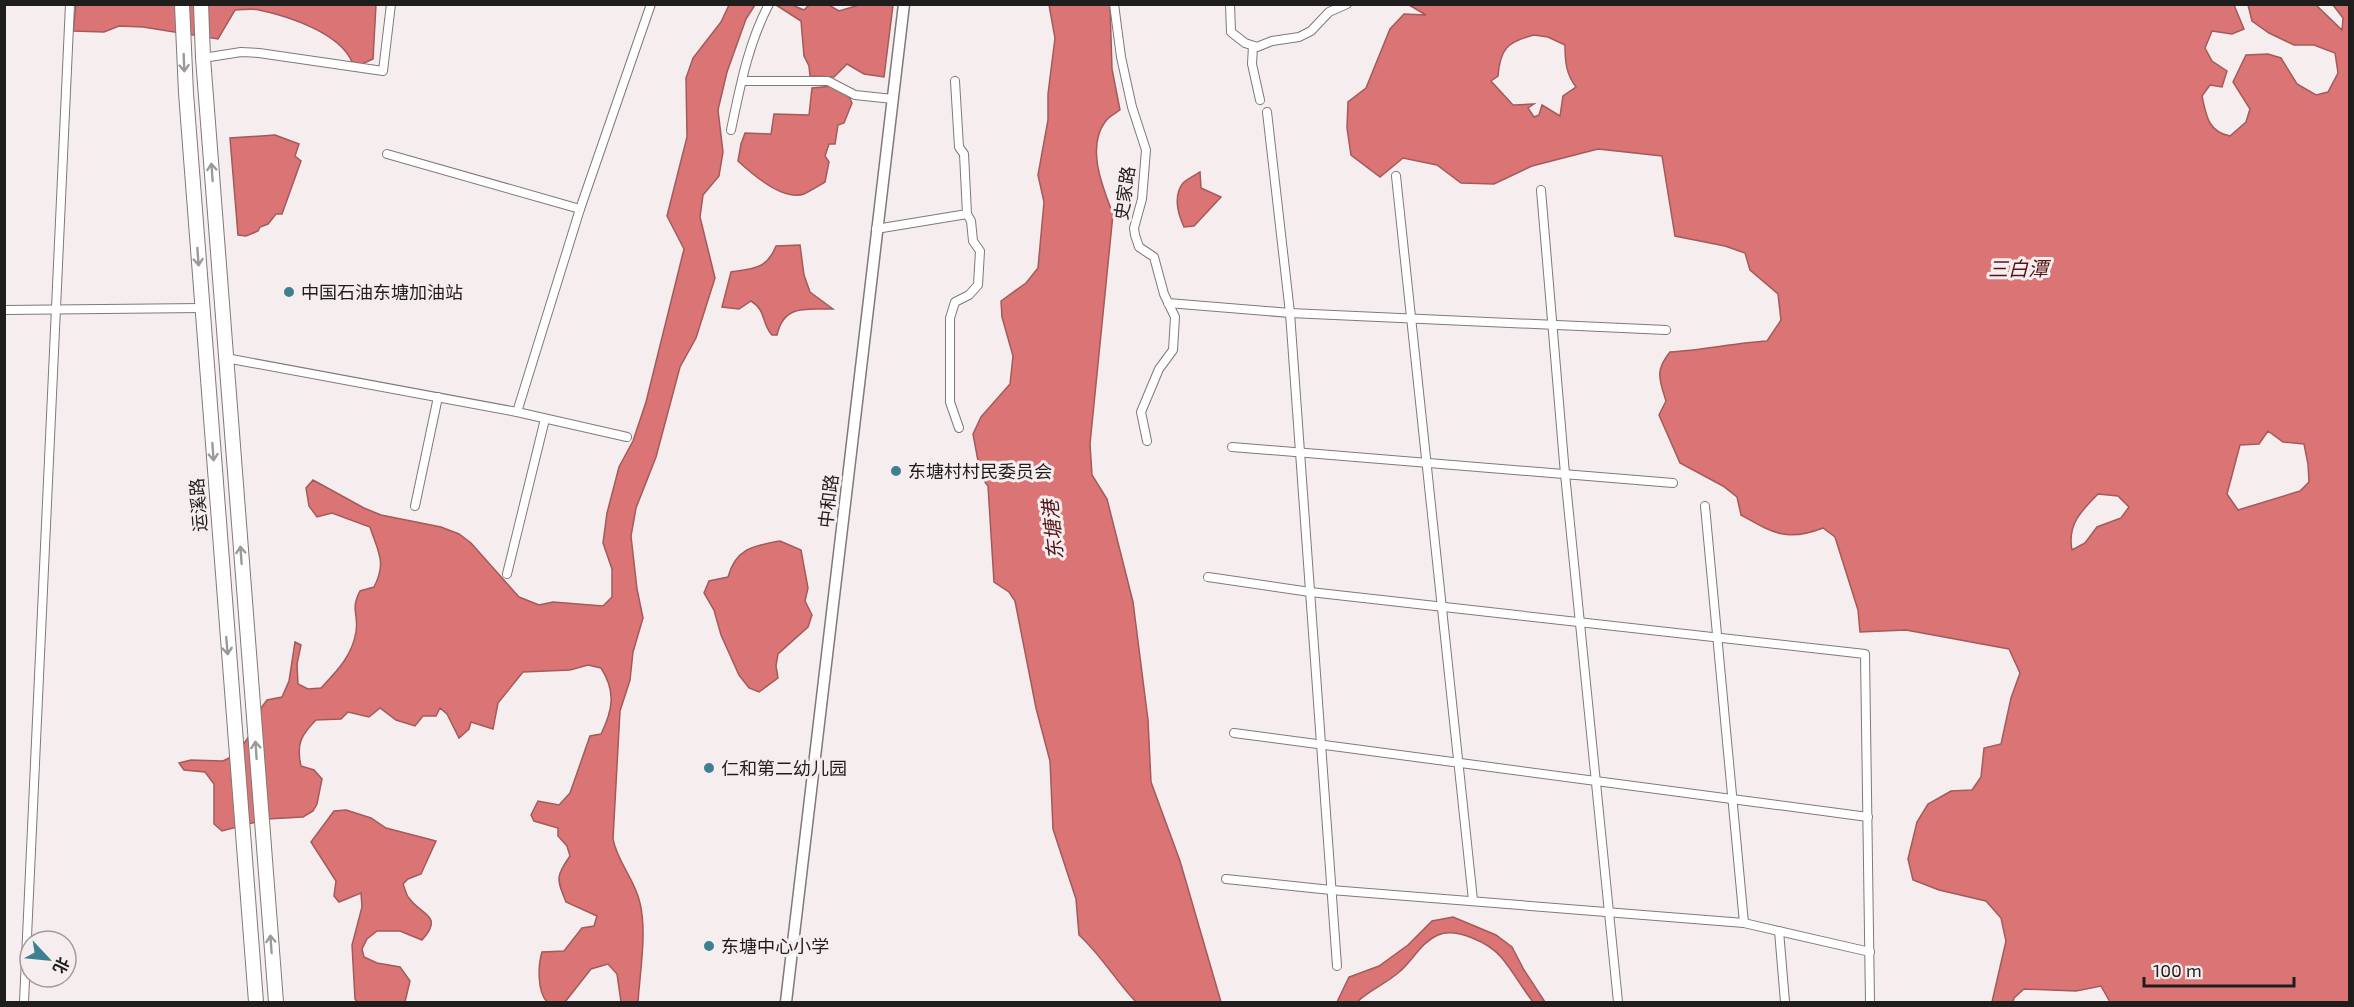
<svg xmlns="http://www.w3.org/2000/svg" width="2354" height="1007" viewBox="0 0 2354 1007" font-family="'Exo 2','Noto Sans SC',sans-serif">
	<style>
		.water { fill: #db7475; stroke: #a35a5b; stroke-width: 1.5; fill-rule: evenodd }
		.lines { fill: none; stroke-linecap: round; stroke-linejoin: round }
		.minor-casing { stroke: #807979; stroke-width: 10 }
		.tertiary-casing { stroke: #807979; stroke-width: 13 }
		.trunk-casing { stroke: #807979; stroke-width: 16 }
		.minor { stroke: #fff; stroke-width: 8 }
		.tertiary { stroke: #fff; stroke-width: 10 }
		.trunk { stroke: #fff; stroke-width: 14 }
		.oneway { stroke: #9b9a99 }
		.poi-dot { fill: #3e7f92; stroke: #f6eeee; stroke-width: 2 }
		.labels { text-anchor: middle; dominant-baseline: central; stroke-width: 6; stroke-linejoin: round; paint-order: stroke }
		.street-label { font-size: 18px; fill: #201e1d; stroke: #f6eeee }
		.poi-label { font-size: 18px; fill: #201e1d; stroke: #f6eeee; text-anchor: start }
		.water-label { font-size: 20px; font-style: italic; fill: #551419; stroke: #f6eeee }
	</style>
	<rect width="100%" height="100%" fill="#f6eeee"/>
	<g class="water">
		<path d="M 76,5 L 376,5 L 373,59 L 362,64 L 352,62 C 340,33 288,16 259,10 C 252,8 243,10 235,10 L 218,39 L 143,27 L 119,26 L 104,32 L 73,31 Z"/>
		<path d="M 729,5 L 755,5 L 746,19 L 727,72 L 718,110 L 723,152 L 719,176 L 703,195 L 700,217 L 715,278 L 696,338 L 680,367 L 656,457 L 636,508 L 631,536 L 637,589 L 643,618 L 633,652 L 630,680 L 620,711 L 613,839 C 617,862 635,879 640,903 C 647,932 640,972 638,1002 L 621,1002 L 617,974 L 608,964 L 591,969 L 565,1002 L 547,1002 C 537,991 538,965 542,952 L 564,951 L 582,928 L 594,926 L 597,916 L 566,902 C 557,879 555,877 570,856 L 567,846 L 558,836 L 558,828 L 534,821 L 531,815 L 538,801 L 559,805 L 570,793 L 590,736 L 601,734 C 613,710 616,691 601,668 L 588,665 L 570,670 L 523,672 L 498,703 L 493,729 L 471,722 L 469,729 L 459,738 L 447,714 L 440,708 L 436,716 L 423,716 L 415,726 L 396,720 L 380,708 L 369,717 L 348,712 L 341,719 L 316,720 C 301,735 296,744 301,766 L 314,770 L 322,779 L 317,804 L 313,811 L 303,817 L 267,819 L 222,831 L 214,824 L 214,784 L 205,772 L 184,770 L 179,763 L 191,760 L 223,761 L 237,754 L 257,724 L 261,708 L 267,700 L 282,697 L 289,681 L 295,642 L 301,645 L 297,664 L 298,684 L 308,689 L 321,688 C 337,671 352,656 356,632 C 359,614 350,610 360,591 L 374,587 C 387,562 378,552 370,527 L 332,513 L 317,517 L 309,506 L 306,488 L 313,480 L 364,508 L 381,515 L 441,527 L 459,534 L 471,543 L 519,597 L 539,605 L 553,602 L 603,606 L 612,597 L 612,569 L 603,543 L 607,513 L 619,467 L 633,441 L 646,402 L 684,249 L 667,216 L 687,137 L 686,78 L 693,58 L 721,22 Z"/>
		<polygon points="776,5 792,5 804,10 809,5 829,5 839,11 859,5 893,5 884,77 864,74 847,64 834,77 810,76 809,66 804,56 801,21"/>
		<path d="M 1049,5 L 1110,5 L 1112,69 L 1120,110 C 1116,113 1108,117 1105,122 C 1086,148 1103,188 1113,214 L 1090,444 L 1092,475 L 1107,499 L 1133,602 L 1148,720 L 1151,782 L 1180,861 L 1221,1002 L 1136,1002 C 1116,981 1101,955 1079,935 L 1076,899 L 1053,829 L 1050,761 L 1036,708 L 1015,601 L 1009,592 L 994,582 L 988,486 L 981,477 L 973,434 L 981,417 L 1010,384 L 1013,356 L 1002,317 L 1001,301 L 1026,283 L 1038,268 L 1044,202 L 1038,175 L 1048,120 L 1048,94 L 1055,38 Z"/>
		<path d="M 2234,5 L 2244,29 L 2232,34 L 2212,31 L 2205,48 L 2212,61 L 2227,71 L 2222,87 L 2210,85 L 2202,96 C 2206,115 2208,132 2230,136 L 2246,122 L 2250,109 L 2233,82 L 2246,55 L 2268,54 L 2281,58 L 2297,84 L 2316,95 L 2328,92 L 2338,73 L 2335,53 L 2314,45 L 2294,45 L 2269,33 L 2252,21 L 2248,5 L 2316,5 L 2342,30 L 2343,18 L 2333,5 L 2349,5 L 2349,1002 L 2110,1002 L 2101,986 L 2076,991 L 2024,989 L 2014,998 L 2013,1002 L 1992,1002 L 2006,941 L 2001,918 L 1986,901 L 1939,890 L 1913,880 L 1908,859 L 1917,822 L 1928,804 L 1951,791 L 1972,790 L 1981,777 L 1984,748 L 2001,744 L 2011,698 L 2020,673 L 2009,649 L 1906,630 L 1860,632 L 1858,610 L 1835,537 L 1823,528 C 1787,542 1773,533 1741,515 L 1737,497 L 1723,486 L 1680,463 L 1659,415 L 1666,401 C 1659,379 1655,370 1670,352 C 1703,350 1735,343 1767,341 L 1781,320 L 1778,294 L 1750,270 L 1745,253 L 1725,246 L 1675,236 L 1662,156 L 1598,149 L 1532,166 L 1494,184 L 1461,183 L 1437,165 L 1403,158 L 1380,177 L 1351,155 L 1347,128 L 1348,102 L 1366,88 L 1390,29 L 1404,14 L 1426,15 L 1409,5 ZM 1534,35 L 1548,37 L 1565,45 C 1565,61 1566,74 1576,87 L 1563,96 L 1560,116 L 1542,105 L 1539,115 L 1534,117 L 1528,108 L 1534,104 L 1513,105 L 1491,81 L 1498,76 C 1500,49 1507,42 1534,35 ZM 2268,431 L 2283,442 L 2304,444 L 2308,464 L 2309,482 L 2300,491 L 2238,510 L 2227,494 L 2240,445 L 2259,444 ZM 2098,494 L 2118,496 L 2129,507 L 2121,518 L 2097,527 L 2085,543 L 2072,550 C 2067,525 2081,511 2098,494 Z"/>
		<path d="M 833,86 L 847,92 L 852,103 L 844,123 L 838,125 L 835,144 L 829,144 L 825,156 L 829,162 L 825,182 C 818,186 811,191 804,194 C 783,201 752,174 738,161 L 741,144 L 745,133 L 771,134 L 774,114 L 809,115 L 812,88 Z"/>
		<polygon points="275,135 299,144 295,156 301,161 282,214 276,214 268,224 260,227 258,231 246,236 238,235 230,138"/>
		<path d="M 1200,172 L 1201,188 L 1221,197 L 1194,226 L 1184,227 C 1178,214 1173,196 1183,183 C 1187,179 1195,175 1200,172 Z"/>
		<path d="M 800,245 L 804,275 L 810,292 L 833,309 C 808,310 784,303 777,335 L 772,335 C 761,323 767,311 751,301 L 739,309 L 722,307 L 731,272 C 753,269 767,269 776,246 Z"/>
		<path d="M 780,541 L 801,550 L 808,588 L 805,601 L 812,615 L 808,627 L 778,654 L 776,666 L 778,678 L 759,692 L 749,688 L 739,675 L 721,635 L 714,610 L 704,593 L 709,581 L 728,577 C 736,548 753,546 780,541 Z"/>
		<path d="M 346,810 L 371,818 L 386,828 L 436,841 L 421,874 L 408,879 L 403,884 C 405,888 406,895 409,898 C 420,915 445,915 422,940 L 400,931 L 377,931 L 367,939 L 362,949 L 364,957 L 377,963 L 400,967 L 410,981 L 405,1002 L 357,1002 L 355,999 L 352,945 L 362,907 L 361,893 L 339,902 L 334,896 L 336,881 L 311,842 L 334,811 Z"/>
		<path d="M 1453,917 L 1496,935 L 1512,947 L 1524,970 L 1545,1002 L 1533,1002 C 1522,988 1513,971 1501,957 C 1489,943 1456,927 1438,935 C 1421,942 1412,962 1398,973 C 1385,984 1370,990 1357,1002 L 1337,1002 L 1349,977 L 1379,966 L 1408,945 L 1432,921 Z"/>
	</g>
	<g class="lines">
		<defs>
			<g id="minor">
				<polyline points="1114,4 1121,57 1132,107 1146,150 1142,199 1134,228 1135,235 1139,247 1154,257 1164,294 1175,317 1173,350 1159,369 1141,412 1147,441"/>
				<polyline points="1230,4 1231,32 1245,43 1257,47 1272,41 1299,37 1311,31 1329,12 1347,4"/>
				<polyline points="1253,46 1252,64 1260,100"/>
				<polyline points="203,58 241,52 259,53 383,71 391,4"/>
				<polyline points="742,81 828,81 855,95 893,99"/>
				<polyline points="955,81 959,147 964,154 967,214 971,221 973,241 980,251 978,285 969,295 955,302 950,318 950,402 959,428"/>
				<polyline points="1267,112 1290,313 1337,966"/>
				<path d="M 731,130 C 740,87 748,44 769,4"/>
				<polyline points="387,154 580,209"/>
				<polyline points="1396,176 1473,900"/>
				<polyline points="1541,190 1565,474 1618,1002"/>
				<polyline points="876,229 967,214"/>
				<polyline points="1168,303 1290,313 1666,330"/>
				<polyline points="4,310 202,308"/>
				<polyline points="226,358 517,412 627,437"/>
				<polyline points="517,412 580,209 651,4"/>
				<polyline points="1232,447 1673,483"/>
				<polyline points="415,506 438,397"/>
				<polyline points="1705,506 1744,923"/>
				<polyline points="507,574 545,419"/>
				<polyline points="1208,577 1310,592 1865,654 1870,1002"/>
				<polyline points="1234,733 1868,817"/>
				<polyline points="1226,879 1331,890 1744,923 1870,952"/>
				<polyline points="1779,931 1785,1002"/>
				<polyline points="24,1002 70,4"/>
			</g>
			<polyline id="tertiary" points="786,1002 904,4"/>
			<g id="trunk">
				<polyline points="182,4 186,93 256,1002"/>
				<polyline points="201,4 203,58 276,1002"/>
			</g>
		</defs>
		<use href="#minor" class="minor-casing"/>
		<use href="#tertiary" class="tertiary-casing"/>
		<use href="#trunk" class="trunk-casing"/>
		<use href="#minor" class="minor"/>
		<use href="#tertiary" class="tertiary"/>
		<use href="#trunk" class="trunk"/>
	</g>
	<defs><path id="oneway-shaft" d="M-6 0H5M1.5-3L5.5 0L1.5 3" fill="none" stroke-width="1.6" stroke-linecap="round" stroke-linejoin="round" transform="scale(1.5)"/></defs>
	<g class="oneway">
		<use href="#oneway-shaft" transform="translate(184 63) rotate(88)"/>
		<use href="#oneway-shaft" transform="translate(212 172) rotate(-94)"/>
		<use href="#oneway-shaft" transform="translate(198 257) rotate(86)"/>
		<use href="#oneway-shaft" transform="translate(213 452) rotate(86)"/>
		<use href="#oneway-shaft" transform="translate(241 555) rotate(-94)"/>
		<use href="#oneway-shaft" transform="translate(227 646) rotate(85)"/>
		<use href="#oneway-shaft" transform="translate(256 750) rotate(-94)"/>
		<use href="#oneway-shaft" transform="translate(271 944) rotate(-94)"/>
	</g>
	<g class="poi-dot">
		<circle cx="289" cy="292" r="6"/>
		<circle cx="896" cy="471" r="6"/>
		<circle cx="709" cy="768" r="6"/>
		<circle cx="709" cy="946" r="6"/>
	</g>
	<g class="labels">
		<g class="street-label">
			<text transform="translate(1124 193) rotate(-82)">史家路</text>
			<text transform="translate(828 501) rotate(-83)">中和路</text>
			<text transform="translate(198 505) rotate(-94)">运溪路</text>
		</g>
		<g class="poi-label">
			<text x="301" y="292">中国石油东塘加油站</text>
			<text x="908" y="471">东塘村村民委员会</text>
			<text x="721" y="768">仁和第二幼儿园</text>
			<text x="721" y="946">东塘中心小学</text>
		</g>
		<g class="water-label">
			<text x="2018" y="268">三白潭</text>
			<text transform="translate(1052 530) rotate(-96)">东塘港</text>
		</g>
	</g>
	<rect width="2354" height="1007" fill="none" stroke="#201e1d" stroke-width="12"/>
	<g transform="translate(48 959) rotate(116)"><circle r="28" fill="#f6eeee" stroke="#a09b9a" stroke-width="1.5"/>
	<path d="M0-4.5L10 22L0 15L-10 22Z" fill="#3e7f92"/>
	<text y="-9" font-size="16" font-weight="bold" text-anchor="middle" fill="#201e1d">北</text>
	</g>
	<path d="M2144 977v9h150v-9" fill="none" stroke="#201e1d" stroke-width="3"/>
	<text x="2153" y="977" font-size="18" fill="#201e1d" stroke="#f6eeee" stroke-width="4.5" paint-order="stroke">100 m</text>
</svg>
